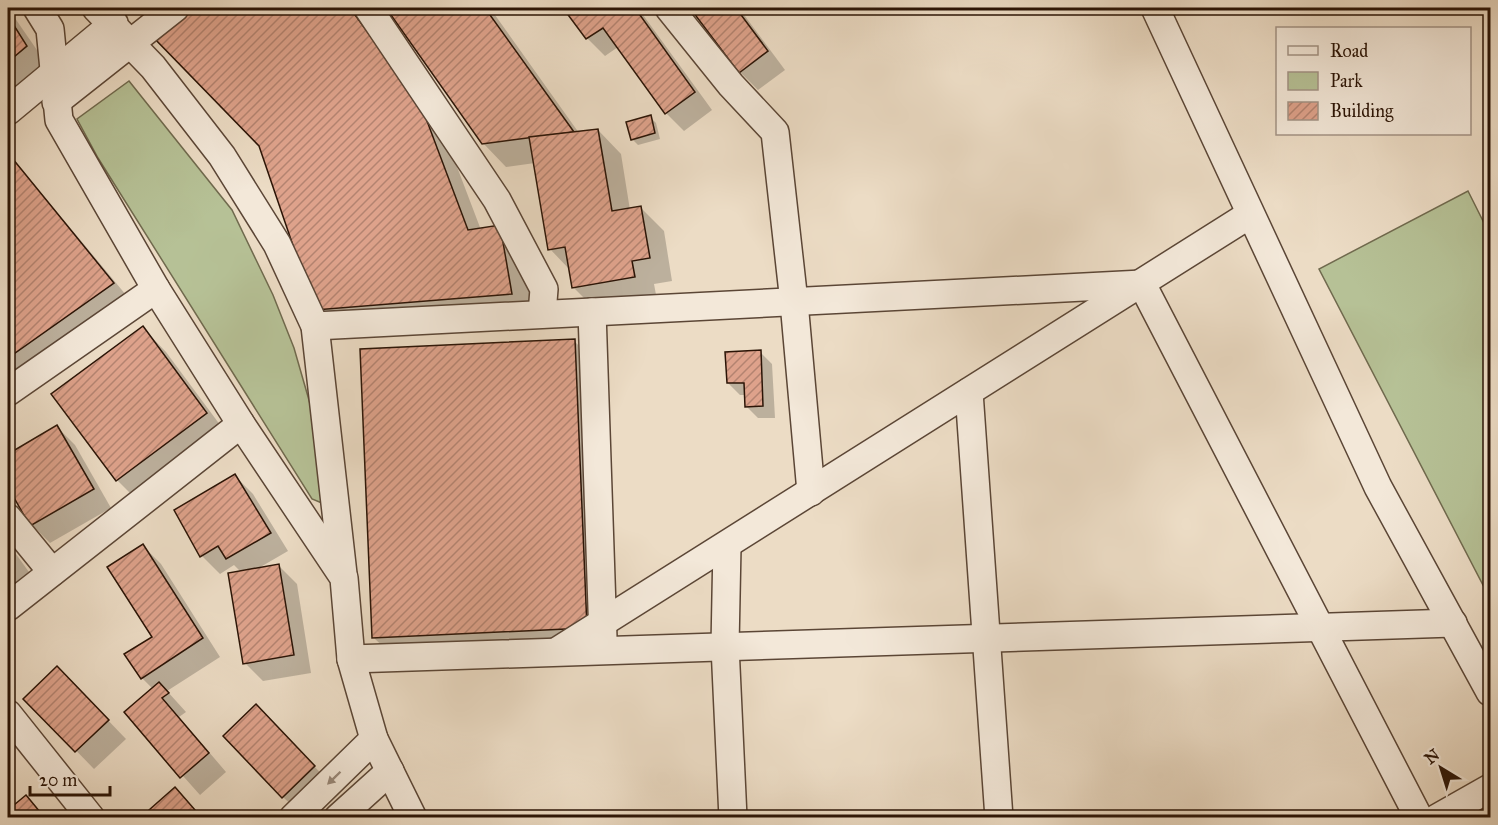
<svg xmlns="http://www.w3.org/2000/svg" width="1498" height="825" viewBox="0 0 1498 825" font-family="'IM FELL Great Primer',serif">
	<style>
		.green { fill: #b6c196; stroke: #706a4e; stroke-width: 1.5 }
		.shadow { fill: #0003 }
		.building { fill: url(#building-hatch); stroke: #2b1406; stroke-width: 1.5 }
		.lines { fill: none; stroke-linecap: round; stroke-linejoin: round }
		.minor-casing { stroke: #5b4636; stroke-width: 30 }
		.minor { stroke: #f3e8d9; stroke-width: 27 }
		.oneway { fill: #99897a }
	</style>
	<defs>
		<pattern id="building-hatch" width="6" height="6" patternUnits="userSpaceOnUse" patternTransform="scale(1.5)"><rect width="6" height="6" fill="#dea28b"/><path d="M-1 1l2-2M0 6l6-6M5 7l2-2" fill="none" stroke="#b48370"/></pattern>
	</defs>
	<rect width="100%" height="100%" fill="#ecdcc5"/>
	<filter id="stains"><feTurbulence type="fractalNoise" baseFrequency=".00333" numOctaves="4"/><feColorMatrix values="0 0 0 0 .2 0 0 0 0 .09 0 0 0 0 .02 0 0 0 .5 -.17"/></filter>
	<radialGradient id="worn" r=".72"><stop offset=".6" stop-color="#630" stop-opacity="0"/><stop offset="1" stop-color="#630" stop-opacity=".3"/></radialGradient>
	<g class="green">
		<polygon points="129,81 232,210 273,295 294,348 315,421 322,503 312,499 98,158 77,119"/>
		<polygon points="1468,191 1490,235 1490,584 1484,587 1319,269"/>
	</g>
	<g class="shadow">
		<polygon points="8,8 50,69 8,104"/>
		<polygon points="196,8 354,8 443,130 481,230 499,227 523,250 535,316 340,332 317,309 260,145 157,38"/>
		<polygon points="387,8 490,8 579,133 598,130 621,154 630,210 641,208 664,231 672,281 654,284 657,300 596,310 573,287 570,270 550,249 535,163 506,167 483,143"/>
		<polygon points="565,8 638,8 712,110 684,131 666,113 618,47 605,56 587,38"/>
		<polygon points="692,8 739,8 785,70 758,90 740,72"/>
		<polygon points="650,117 656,123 660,139 638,145 632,139"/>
		<polygon points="8,153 136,307 8,397"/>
		<polygon points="143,328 166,352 229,437 140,503 117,480"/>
		<polygon points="574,341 598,364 609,651 397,660 373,637"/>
		<polygon points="760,352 772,364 775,418 758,418 746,406 746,395 740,395 728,383"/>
		<polygon points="57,427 75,445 111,508 50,543 32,525 8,484 8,456"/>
		<polygon points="235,476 253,494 288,551 257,569 279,566 297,584 311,673 263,681 245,663 241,572 234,565 220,574 202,556"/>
		<polygon points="8,543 34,579 8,599"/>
		<polygon points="143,546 161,564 220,657 167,691 186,712 179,717 226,772 200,795 126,712 153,689 142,678 154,637"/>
		<polygon points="75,686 126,739 94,769 26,699"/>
		<polygon points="274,724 332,785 301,814 283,797"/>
	</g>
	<g class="building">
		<polygon points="194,8 350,8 421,105 468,230 500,225 512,294 315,310 259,146 154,38"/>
		<polygon points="386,8 485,8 574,132 482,144"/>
		<polygon points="563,8 635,8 695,92 665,114 603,28 586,39"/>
		<polygon points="690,8 736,8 768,51 739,73"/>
		<polygon points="8,16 27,46 8,62"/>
		<polygon points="651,115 655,133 631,140 626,122"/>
		<polygon points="598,129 612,211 641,206 650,258 632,261 635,277 572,288 565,247 548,250 529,137"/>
		<polygon points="8,153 114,283 8,358"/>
		<polygon points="143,326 207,413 116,481 51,394"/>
		<polygon points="575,339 587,628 372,638 360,349"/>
		<polygon points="761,350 763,406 745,407 744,383 727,383 725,352"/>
		<polygon points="57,425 94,489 30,526 8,487 8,454"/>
		<polygon points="235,474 271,533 226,559 218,546 200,557 174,510"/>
		<polygon points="143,544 203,638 141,679 124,654 152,637 107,567"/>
		<polygon points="279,564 294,655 243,664 228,573"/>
		<polygon points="57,666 109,720 75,752 23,699"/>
		<polygon points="159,682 169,693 162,698 209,753 180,778 124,712"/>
		<polygon points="256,704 315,766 282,798 223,736"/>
		<polygon points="175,787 202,818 140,818"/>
		<polygon points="26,795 45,818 8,818 8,810"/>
	</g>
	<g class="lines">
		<defs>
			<g id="minor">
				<polyline points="37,8 50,29 59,120 156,289 241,424 344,578 351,659 374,739 413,818"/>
				<polyline points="96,8 153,67 222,156 277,244 315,326 343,574"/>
				<polyline points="368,8 497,200 544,289 542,314"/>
				<polyline points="669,8 731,85 775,132 794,302 811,492"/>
				<polyline points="1155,8 1378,487 1490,692"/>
				<polyline points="56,102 175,8"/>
				<polyline points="8,111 114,23"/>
				<polyline points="592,312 603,638"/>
				<polyline points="315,326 1142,284 1419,818"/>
				<polyline points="8,392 156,289"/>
				<polyline points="969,392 999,818"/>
				<polyline points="8,518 52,572"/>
				<polyline points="727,546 725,646 733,818"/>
				<polyline points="8,607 241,424"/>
				<polyline points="559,650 1249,215"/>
				<polyline points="351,659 1453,623"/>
				<polyline points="8,714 91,818"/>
				<polyline points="293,818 374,739"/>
				<polyline points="338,818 390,771"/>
				<polyline points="1437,818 1490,788"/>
			</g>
		</defs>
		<use href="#minor" class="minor-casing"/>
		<use href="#minor" class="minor"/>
	</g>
	<defs><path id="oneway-solid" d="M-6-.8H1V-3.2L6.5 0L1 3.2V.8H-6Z" transform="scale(1.5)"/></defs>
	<use class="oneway" href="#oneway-solid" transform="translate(334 778) rotate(136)"/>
	<rect width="1498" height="825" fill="none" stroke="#ecdcc5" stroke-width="30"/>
	<rect x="9" y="9" width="1480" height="807" fill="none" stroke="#2b1406" stroke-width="3"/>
	<rect x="15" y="15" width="1468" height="795" fill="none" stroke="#2b1406" stroke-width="1.5"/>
	<rect x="1276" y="27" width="195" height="108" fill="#f3e8d9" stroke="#a39385" stroke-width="1.5"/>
	<rect x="1288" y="46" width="30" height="9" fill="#f3e8d9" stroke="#a39385" stroke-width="1.5"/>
	<text x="1330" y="57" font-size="18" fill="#2b1406">Road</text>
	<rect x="1288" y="72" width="30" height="18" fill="#b6c196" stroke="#a39385" stroke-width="1.5"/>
	<text x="1330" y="87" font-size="18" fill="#2b1406">Park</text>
	<rect x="1288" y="102" width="30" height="18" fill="url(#building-hatch)" stroke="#a39385" stroke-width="1.5"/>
	<text x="1330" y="117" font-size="18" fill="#2b1406">Building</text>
	<g transform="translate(1441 768) rotate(322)" stroke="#f3e8d9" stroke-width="4.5" paint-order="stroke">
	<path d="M0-4.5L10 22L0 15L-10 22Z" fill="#2b1406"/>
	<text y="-9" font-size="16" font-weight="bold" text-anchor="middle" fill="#2b1406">N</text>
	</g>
	<path d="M30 786v9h80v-9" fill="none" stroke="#2b1406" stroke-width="3"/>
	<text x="39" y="786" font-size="18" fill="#2b1406" stroke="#f3e8d9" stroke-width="4.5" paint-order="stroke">20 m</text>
	<rect width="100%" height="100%" filter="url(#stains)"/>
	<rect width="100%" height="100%" fill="url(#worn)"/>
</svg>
